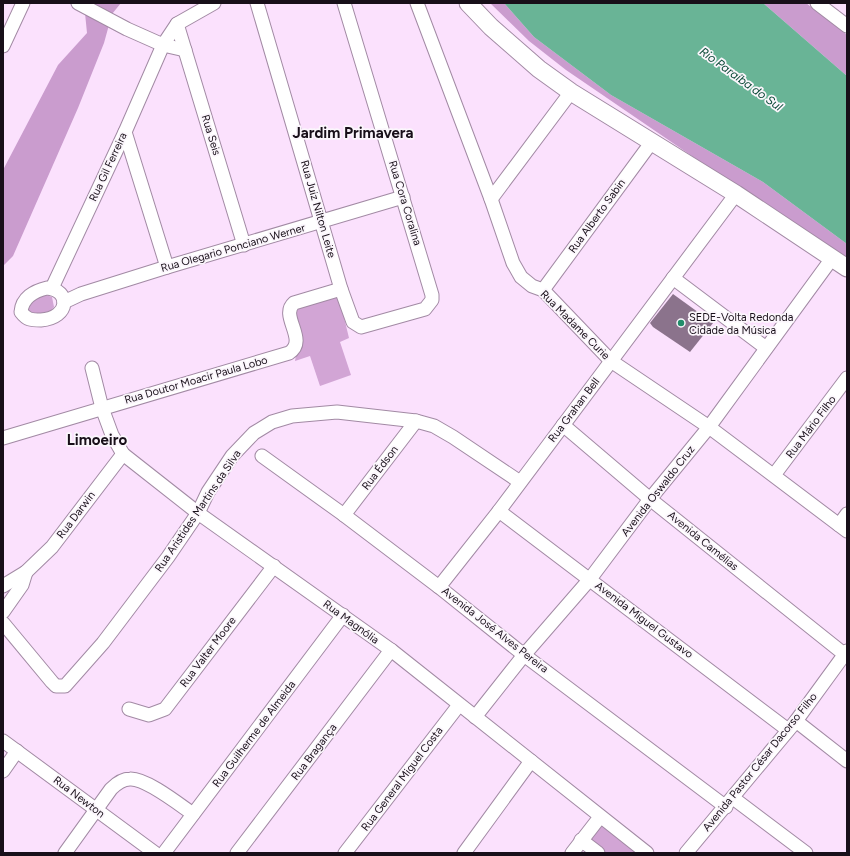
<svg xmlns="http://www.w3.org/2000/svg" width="850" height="856" viewBox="0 0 850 856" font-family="Figtree,sans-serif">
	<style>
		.green { fill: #d2a5d5 }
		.forest { fill: #ca9cce }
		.water { fill: #69b496 }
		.building { fill: #8b738c }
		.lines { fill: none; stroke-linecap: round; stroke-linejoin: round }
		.minor-casing { stroke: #a28aa4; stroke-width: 15 }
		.major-casing { stroke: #a28aa4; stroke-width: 19 }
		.minor { stroke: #fff; stroke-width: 13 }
		.major { stroke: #fff; stroke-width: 17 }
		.poi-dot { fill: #218c6a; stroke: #fbf6fc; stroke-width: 1.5 }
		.labels { text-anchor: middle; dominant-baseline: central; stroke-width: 3.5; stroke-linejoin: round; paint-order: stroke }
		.street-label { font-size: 11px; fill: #180f19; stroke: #fbf6fc }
		.poi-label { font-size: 11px; fill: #180f19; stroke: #fbf6fc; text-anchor: start }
		.water-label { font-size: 12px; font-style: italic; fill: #094936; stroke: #fbf6fc }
		.district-label { font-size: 15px; font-weight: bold; fill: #180f19; stroke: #fbf6fc }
	</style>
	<rect width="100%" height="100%" fill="#fbe1fd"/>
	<g class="green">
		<polygon points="43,294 52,297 54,307 46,317 26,311 27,304"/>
		<path d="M 339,297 L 349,338 L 340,342 L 351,375 L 320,386 L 310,356 L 295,361 C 300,343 292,326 296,308 Z"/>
		<polygon points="602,824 641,853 603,853 588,841"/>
	</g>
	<g class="forest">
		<polygon points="84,3 121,3 112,14 104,43 78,108 13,256 3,266 3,170 58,65 87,33"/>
		<polygon points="490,3 504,3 534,37 611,95 763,182 847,244 847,262 566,70 529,41"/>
		<polygon points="763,3 806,3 847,35 847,76"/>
	</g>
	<polygon class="water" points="504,3 763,3 847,76 847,244 763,182 611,95 534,37"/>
	<polygon class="building" points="673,294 713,323 690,352 653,327 650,323"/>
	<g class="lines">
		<defs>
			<g id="minor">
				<polyline points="78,3 127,29 163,45 177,24 214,3"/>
				<polyline points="257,3 341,289 353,322 361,327 425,309 432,300 432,295 344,3"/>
				<polyline points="417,3 491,199 513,263 521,277 532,286 543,290 611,361 709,427 847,531"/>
				<polyline points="817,3 847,26"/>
				<polyline points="177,24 244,245"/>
				<polyline points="3,46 23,3"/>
				<polyline points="125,132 167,267"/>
				<polyline points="491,199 571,92"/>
				<polyline points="673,278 766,348"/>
				<path d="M 47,288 C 71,290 70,318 41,320 C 31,320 27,320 21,312 C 22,298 34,291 47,288 Z"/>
				<polyline points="52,288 125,132 163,45 185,50"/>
				<polyline points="543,290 651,143"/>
				<polyline points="64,302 81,294 167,267 403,197"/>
				<polyline points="92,368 102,408 112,435 123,454 198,513 391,650 647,853"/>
				<polyline points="563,425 650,499 844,654"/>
				<path d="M 3,438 L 289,353 C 309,340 279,316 294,303 L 341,289"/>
				<polyline points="262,456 344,515 439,587 524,655 726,807"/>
				<polyline points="774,475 847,378"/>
				<polyline points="499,511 788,730"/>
				<polyline points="344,515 416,421"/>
				<polyline points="839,525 847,514"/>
				<polyline points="3,586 26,572 52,547 123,454"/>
				<polyline points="439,587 499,511 736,194"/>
				<polyline points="3,612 22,585 26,572"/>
				<polyline points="3,623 52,682 56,686 65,686 103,643 168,557 198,513 208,492 232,456 254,433 272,422 292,416 337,412 416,421 434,426 453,437 520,482"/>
				<polyline points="129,709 149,715 165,709 274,566"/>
				<polyline points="475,717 524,655 590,579 650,499 709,427 833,257"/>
				<polyline points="796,721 847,761"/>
				<polyline points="3,741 155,853"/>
				<polyline points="3,771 17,751"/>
				<polyline points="733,798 806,853"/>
				<polyline points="581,840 598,853"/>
				<path d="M 65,853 L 111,789 C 116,784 122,779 130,779 C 146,778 180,805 193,814"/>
				<polyline points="164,853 343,615"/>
				<polyline points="237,853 391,650"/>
				<polyline points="345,853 459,705"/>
				<polyline points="464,853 531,761"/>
				<polyline points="572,853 600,817"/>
				<polyline points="686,853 796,721 847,651"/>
			</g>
			<polyline id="major" points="468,3 491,27 539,69 571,92 736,194 847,268"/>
		</defs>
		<use href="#minor" class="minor-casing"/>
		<use href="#major" class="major-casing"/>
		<use href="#minor" class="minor"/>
		<use href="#major" class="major"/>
	</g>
	<circle class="poi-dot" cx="681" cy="323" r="4"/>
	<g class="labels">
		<g class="street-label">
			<text transform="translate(211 135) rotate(73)">Rua Seis</text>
			<text transform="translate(108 167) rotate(-65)">Rua Gil Ferreira</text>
			<text transform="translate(405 203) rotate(73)">Rua Cora Coralina</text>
			<text transform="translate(318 209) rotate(74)">Rua Juiz Nilton Leite</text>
			<text transform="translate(597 216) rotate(-54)">Rua Alberto Sabin</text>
			<text transform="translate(233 248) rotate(-16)">Rua Olegario Ponciano Werner</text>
			<text transform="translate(575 325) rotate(45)">Rua Madame Curie</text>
			<text transform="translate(196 380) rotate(-16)">Rua Doutor Moacir Paula Lobo</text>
			<text transform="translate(574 410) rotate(-53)">Rua Grahan Bell</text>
			<text transform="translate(811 427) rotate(-53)">Rua Mário Filho</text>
			<text transform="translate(380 468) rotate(-53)">Rua Édson</text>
			<text transform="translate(658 491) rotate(-52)">Avenida Oswaldo Cruz</text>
			<text transform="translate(198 511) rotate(-56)">Rua Aristides Martins da Silva</text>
			<text transform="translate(76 515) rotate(-53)">Rua Darwin</text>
			<text transform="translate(703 541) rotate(39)">Avenida Camélias</text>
			<text transform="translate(644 620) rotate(37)">Avenida Miguel Gustavo</text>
			<text transform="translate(351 622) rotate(36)">Rua Magnólia</text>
			<text transform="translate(495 630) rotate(38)">Avenida José Alves Pereira</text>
			<text transform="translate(208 652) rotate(-53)">Rua Valter Moore</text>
			<text transform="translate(254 734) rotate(-53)">Rua Guilherme de Almeida</text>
			<text transform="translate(314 752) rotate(-53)">Rua Bragança</text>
			<text transform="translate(760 762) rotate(-51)">Avenida Pastor César Dacorso Filho</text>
			<text transform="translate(402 779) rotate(-53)">Rua General Miguel Costa</text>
			<text transform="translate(79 797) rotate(37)">Rua Newton</text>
		</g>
		<g class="poi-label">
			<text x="689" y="317">SEDE-Volta Redonda<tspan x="689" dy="13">Cidade da Música</tspan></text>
		</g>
		<g class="water-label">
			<text transform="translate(741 79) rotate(36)">Rio Paraíba do Sul</text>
		</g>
		<g class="district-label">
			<text x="353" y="133">Jardim Primavera</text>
			<text x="97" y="440">Limoeiro</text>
		</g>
	</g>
	<rect width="850" height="856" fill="none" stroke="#180f19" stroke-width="8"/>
</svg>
